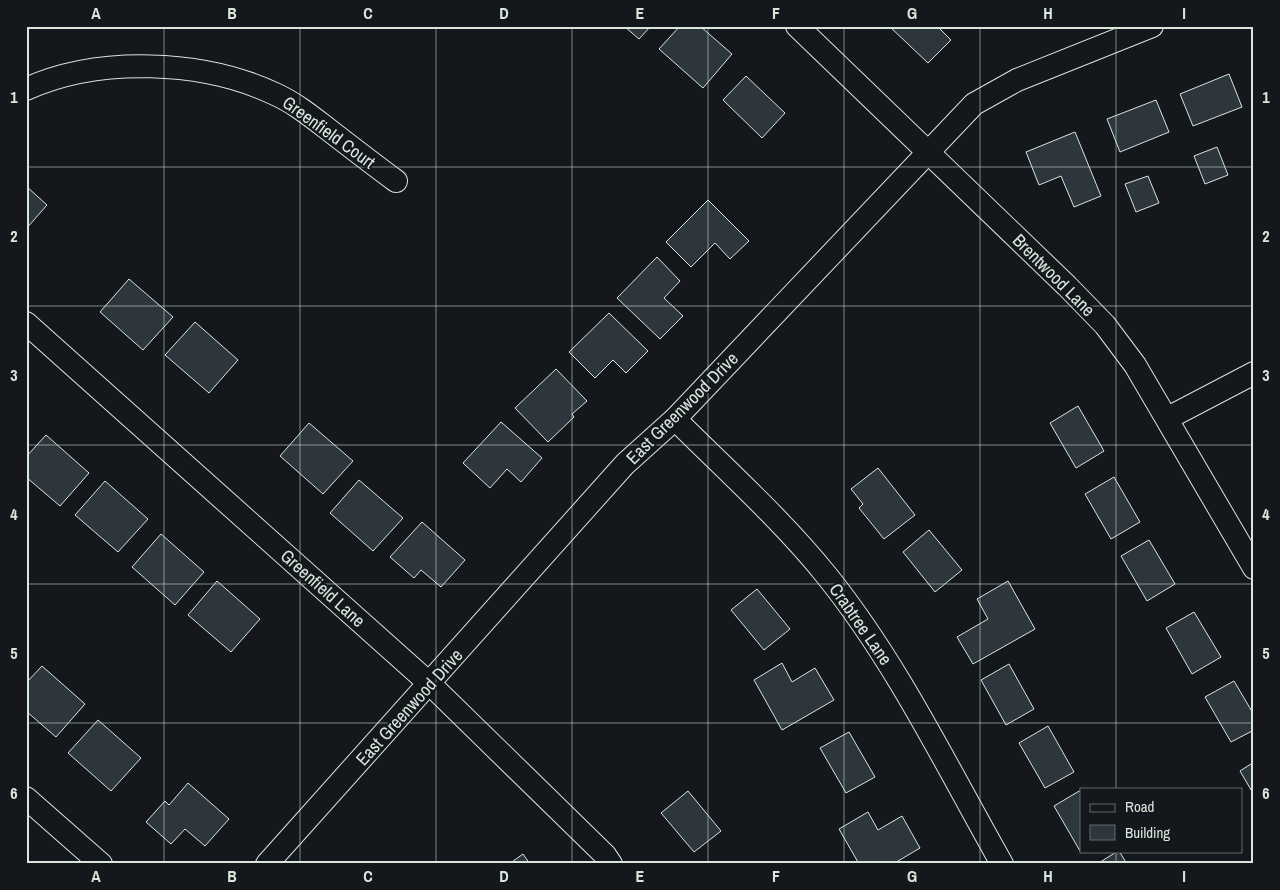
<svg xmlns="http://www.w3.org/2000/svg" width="1280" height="890" viewBox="0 0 1280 890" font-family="'Archivo Narrow',sans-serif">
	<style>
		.building { fill: #2c363c; stroke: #d8e6dc }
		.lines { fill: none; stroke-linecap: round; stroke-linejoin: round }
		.street-casing { stroke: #d8e6dc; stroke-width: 24 }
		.street { stroke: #14181c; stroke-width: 22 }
		.grid { fill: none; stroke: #d8e6dc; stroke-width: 1; stroke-opacity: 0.55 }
		.labels { text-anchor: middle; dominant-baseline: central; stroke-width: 4; stroke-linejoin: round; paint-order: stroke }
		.street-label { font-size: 18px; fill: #d8e6dc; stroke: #14181c }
		.neatline { fill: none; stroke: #d8e6dc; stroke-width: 2 }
		.grid-label { font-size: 16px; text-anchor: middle; font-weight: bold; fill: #d8e6dc }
	</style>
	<rect width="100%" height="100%" fill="#14181c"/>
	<g class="building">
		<polygon points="624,26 651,26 639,39"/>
		<polygon points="680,26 700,26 732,54 703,88 659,49"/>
		<polygon points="889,26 937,26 951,40 928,63"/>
		<polygon points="1229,74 1242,107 1193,126 1180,94"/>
		<polygon points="746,76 785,113 762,138 723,100"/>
		<polygon points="1156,100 1169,132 1120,152 1107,119"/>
		<polygon points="1075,132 1101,196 1074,207 1061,176 1039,185 1026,152"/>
		<polygon points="1217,147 1228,175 1205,184 1194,156"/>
		<polygon points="1148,176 1159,203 1136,212 1125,184"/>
		<polygon points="26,186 47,205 26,229"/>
		<polygon points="708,200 749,241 730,259 715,243 691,267 666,242"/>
		<polygon points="657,257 680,281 664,298 683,316 660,339 617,298"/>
		<polygon points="129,279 173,317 143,350 100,312"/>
		<polygon points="609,313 648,351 626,373 613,360 595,378 569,352"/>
		<polygon points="195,322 238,360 209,393 165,355"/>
		<polygon points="556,369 587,401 572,414 574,417 548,442 515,408"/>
		<polygon points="1078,406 1104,451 1076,468 1050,423"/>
		<polygon points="501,422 542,458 521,482 507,469 490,488 463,463"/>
		<polygon points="309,423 353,461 323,494 280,456"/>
		<polygon points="46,435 89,473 60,506 26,477 26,457"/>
		<polygon points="878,468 915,515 884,539 859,508 863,504 851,489"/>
		<polygon points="1114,477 1140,522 1111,539 1085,494"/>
		<polygon points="359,480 403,518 373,551 330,513"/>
		<polygon points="105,481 148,519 118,552 75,515"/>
		<polygon points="422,522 465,560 441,587 421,570 414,578 390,557"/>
		<polygon points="929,530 962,570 935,592 903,552"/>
		<polygon points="161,534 204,572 175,605 132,567"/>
		<polygon points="1149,540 1175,584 1147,601 1121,556"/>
		<polygon points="217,581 260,619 231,652 188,615"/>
		<polygon points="1008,581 1035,629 973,664 957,637 988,619 977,599"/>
		<polygon points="757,589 790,629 764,650 731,610"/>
		<polygon points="1194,612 1221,657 1192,674 1166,628"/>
		<polygon points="782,663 792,682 815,668 834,700 782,730 754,680"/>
		<polygon points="1009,664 1034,709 1006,725 981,680"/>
		<polygon points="42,666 85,704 56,737 26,711 26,683"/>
		<polygon points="1234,681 1254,715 1254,730 1231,742 1205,697"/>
		<polygon points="98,720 141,758 111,791 68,753"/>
		<polygon points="1048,726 1074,772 1045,788 1019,743"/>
		<polygon points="849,732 875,777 846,793 820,748"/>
		<polygon points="1254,762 1254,795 1240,771"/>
		<polygon points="188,783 229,819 205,846 185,829 171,844 146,822 165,801 169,805"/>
		<polygon points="1081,790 1081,850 1080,851 1054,806"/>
		<polygon points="688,791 721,831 694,852 661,813"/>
		<polygon points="868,812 878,830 902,816 920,848 893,864 859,864 839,829"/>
		<polygon points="1119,851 1127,864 1097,864 1118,851"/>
		<polygon points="523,854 530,864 509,864"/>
	</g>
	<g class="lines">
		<defs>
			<g id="street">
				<polyline points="797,26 1067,286 1105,325 1135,365 1254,568"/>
				<path d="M 26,89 C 99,56 203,60 275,94 C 295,103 312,117 329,130 C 351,147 373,164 396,181"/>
				<polyline points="26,323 430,684 605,855 611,864"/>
				<polyline points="1168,418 1254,373"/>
				<path d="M 675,419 C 726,470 782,520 827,576 C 897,663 947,767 1002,864"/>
				<polyline points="26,798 101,864"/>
				<polyline points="267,864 625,464 675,419 974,104 1017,80 1152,26"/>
			</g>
		</defs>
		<use href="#street" class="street-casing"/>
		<use href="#street" class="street"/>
	</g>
	<path class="grid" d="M 164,26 L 164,864M 300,26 L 300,864M 436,26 L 436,864M 572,26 L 572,864M 708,26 L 708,864M 844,26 L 844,864M 980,26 L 980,864M 1116,26 L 1116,789M 26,167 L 1254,167M 26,306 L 1254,306M 26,445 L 1254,445M 26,584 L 1254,584M 26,723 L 1254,723M 1116,851 L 1116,864"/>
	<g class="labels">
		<g class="street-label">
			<text transform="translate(329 132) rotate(36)">Greenfield Court</text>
			<text transform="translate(1054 275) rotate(45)">Brentwood Lane</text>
			<text transform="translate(682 408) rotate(-45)">East Greenwood Drive</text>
			<text transform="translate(323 588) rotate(42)">Greenfield Lane</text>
			<text transform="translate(861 624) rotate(55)">Crabtree Lane</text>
			<text transform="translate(409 707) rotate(-48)">East Greenwood Drive</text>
		</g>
	</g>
	<rect width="1280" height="890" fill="none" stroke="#14181c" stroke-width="55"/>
	<rect x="1080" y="788" width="162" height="65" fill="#14181c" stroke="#626a69"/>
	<rect x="1090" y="804" width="25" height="8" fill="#14181c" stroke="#626a69"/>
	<text x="1125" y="812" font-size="15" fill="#d8e6dc">Road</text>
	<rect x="1090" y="825" width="25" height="15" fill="#2c363c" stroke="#626a69"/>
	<text x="1125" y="838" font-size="15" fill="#d8e6dc">Building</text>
	<rect x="28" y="28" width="1224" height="834" class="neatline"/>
	<g class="grid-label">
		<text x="96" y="19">A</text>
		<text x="232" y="19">B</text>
		<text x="368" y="19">C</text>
		<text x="504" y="19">D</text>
		<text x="640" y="19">E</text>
		<text x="776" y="19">F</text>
		<text x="912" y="19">G</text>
		<text x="1048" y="19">H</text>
		<text x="1184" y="19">I</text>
		<text x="14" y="103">1</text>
		<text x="1266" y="103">1</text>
		<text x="14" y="242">2</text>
		<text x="1266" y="242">2</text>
		<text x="14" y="381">3</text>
		<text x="1266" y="381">3</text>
		<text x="14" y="520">4</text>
		<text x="1266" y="520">4</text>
		<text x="14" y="659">5</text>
		<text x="1266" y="659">5</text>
		<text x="14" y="799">6</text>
		<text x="1266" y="799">6</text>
		<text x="96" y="882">A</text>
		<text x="232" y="882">B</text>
		<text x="368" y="882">C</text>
		<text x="504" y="882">D</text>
		<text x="640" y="882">E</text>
		<text x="776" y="882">F</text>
		<text x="912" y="882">G</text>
		<text x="1048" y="882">H</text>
		<text x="1184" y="882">I</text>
	</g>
</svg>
